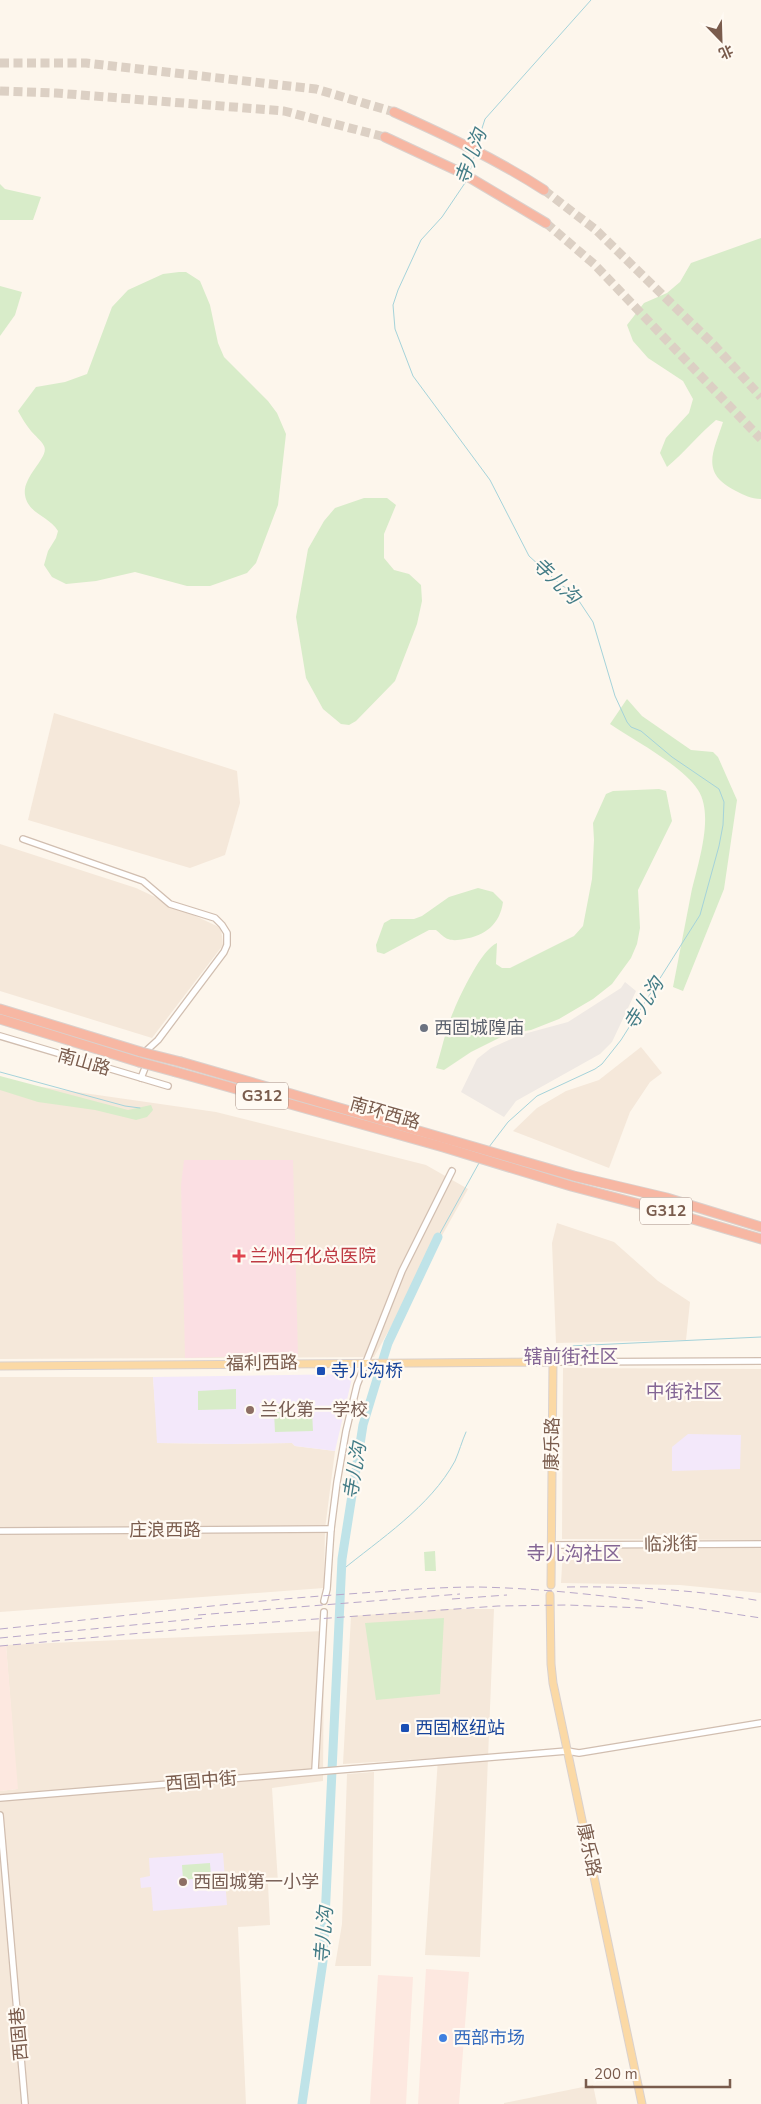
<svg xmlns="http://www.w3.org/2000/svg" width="761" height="2104" viewBox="0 0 761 2104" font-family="'Nunito Sans','Noto Sans SC',sans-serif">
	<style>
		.residential { fill: #f5e8da }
		.commercial { fill: #fde8e0 }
		.industrial { fill: #efe9e4 }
		.education { fill: #f3e8fa }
		.medical { fill: #fbdfe3 }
		.green { fill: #d8ecc9 }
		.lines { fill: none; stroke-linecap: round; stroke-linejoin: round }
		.stream { stroke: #a5d3da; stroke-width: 1 }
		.river { stroke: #bfe3e8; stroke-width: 9 }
		.highway-tunnel { stroke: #dcd0c4; stroke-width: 9; stroke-dasharray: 9 4.5; stroke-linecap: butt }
		.minor-casing { stroke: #d1beb0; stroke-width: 8 }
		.major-casing { stroke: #dad1cd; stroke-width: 9 }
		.highway-casing { stroke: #dad1cd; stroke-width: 11 }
		.minor { stroke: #fff; stroke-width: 5.5 }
		.major { stroke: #fbd9a5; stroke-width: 7 }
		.highway { stroke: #f7b7a3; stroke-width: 9 }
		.rail { stroke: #b9a8c9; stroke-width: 1; stroke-dasharray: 8 5; stroke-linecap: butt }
		.highway-bridge-casing { stroke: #dad1cd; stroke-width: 11; stroke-linecap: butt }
		.highway-bridge { stroke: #f7b7a3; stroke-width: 9 }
		.worship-dot { fill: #6b7280; stroke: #fffaf3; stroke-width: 2 }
		.health-dot { fill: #e0444e; stroke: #fffaf3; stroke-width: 2 }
		.transit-dot { fill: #1a4fb4; stroke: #fffaf3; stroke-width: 2 }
		.education-dot { fill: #8d6e63; stroke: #fffaf3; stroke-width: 2 }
		.shop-dot { fill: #3f7fe0; stroke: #fffaf3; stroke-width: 2 }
		.labels { text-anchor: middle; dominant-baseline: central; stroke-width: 4.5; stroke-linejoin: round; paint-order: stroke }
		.shield { fill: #fffaf3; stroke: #a28b7f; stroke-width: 1 }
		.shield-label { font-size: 16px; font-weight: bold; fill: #7a5c4d }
		.worship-label { font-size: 18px; fill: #5b616d; stroke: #fffaf3; text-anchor: start }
		.street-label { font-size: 18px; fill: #7a5c4d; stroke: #fffaf3 }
		.health-label { font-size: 18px; fill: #be3a42; stroke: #fffaf3; text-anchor: start }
		.transit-label { font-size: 18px; fill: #164399; stroke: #fffaf3; text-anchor: start }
		.education-label { font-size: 18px; fill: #785e54; stroke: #fffaf3; text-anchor: start }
		.shop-label { font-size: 18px; fill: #366cbe; stroke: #fffaf3; text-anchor: start }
		.water-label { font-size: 19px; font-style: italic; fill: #437c86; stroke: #fffaf3 }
		.neighbourhood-label { font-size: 19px; fill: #846695; stroke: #fffaf3 }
	</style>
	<rect width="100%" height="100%" fill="#fdf6ec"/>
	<g class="residential">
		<polygon points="54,713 237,771 240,803 225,855 190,868 28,820"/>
		<polygon points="0,844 136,888 221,928 223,945 152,1038 0,991"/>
		<polygon points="641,1047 662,1073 650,1082 630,1112 609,1168 513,1131 537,1108 566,1091 599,1080"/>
		<polygon points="0,1081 216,1112 426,1165 468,1189 374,1357 0,1359"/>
		<polygon points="557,1223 614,1242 658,1281 690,1302 686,1340 556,1343 552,1243"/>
		<polygon points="563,1368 761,1369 761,1540 562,1539"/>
		<polygon points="0,1377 153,1377 158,1443 231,1444 292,1443 295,1446 335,1451 325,1529 324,1588 0,1612"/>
		<polygon points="761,1548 761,1593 680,1585 561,1583 563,1549"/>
		<polygon points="448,1609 494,1609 480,1957 425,1955 438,1758 343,1764 351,1616"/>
		<polygon points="324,1631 323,1781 272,1788 278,1883 268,1884 270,1925 238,1927 246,2104 0,2104 0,1791 17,1789 6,1645"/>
		<polygon points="374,1772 371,1966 335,1966 342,1924 347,1774"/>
		<polygon points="593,2085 597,2104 504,2104 504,2103"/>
	</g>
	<g class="commercial">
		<polygon points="6,1645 18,1789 0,1791 0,1646"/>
		<polygon points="426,1969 469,1972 459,2104 418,2104"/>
		<polygon points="378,1975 413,1977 406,2104 370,2104"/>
	</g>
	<polygon class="industrial" points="625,982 636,991 612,1042 600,1054 516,1101 504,1117 461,1092 477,1059 491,1048 520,1035 568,1022 621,988"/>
	<g class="education">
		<polygon points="353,1374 335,1451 295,1446 292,1443 231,1444 157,1443 153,1377"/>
		<polygon points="688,1434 741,1435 740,1469 672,1471 672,1447"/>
		<polygon points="223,1853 227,1905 153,1911 151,1887 141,1888 140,1878 150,1876 149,1858"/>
	</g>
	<polygon class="medical" points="184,1160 293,1160 298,1355 185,1358 181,1185"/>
	<g class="green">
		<polygon points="0,184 5,189 41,197 33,220 0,220"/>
		<path d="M 761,238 L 761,499 C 751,499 744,495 736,491 C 699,473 714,451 723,422 L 716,420 C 698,435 685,452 667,467 L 660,453 L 666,438 L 689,413 L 693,399 L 683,381 L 648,358 L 633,341 L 627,325 L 644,303 L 667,293 L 680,282 L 691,263 Z"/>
		<path d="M 179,272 L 186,272 L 200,281 L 210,305 L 218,343 L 224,357 L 268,401 L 277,413 L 286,434 L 278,505 L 256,563 L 247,573 L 210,586 L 187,586 L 135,572 L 96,581 L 66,584 L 52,577 L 44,565 L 48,551 L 56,538 L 58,531 C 49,516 28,514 25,495 C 22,476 50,457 44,446 C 41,440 35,436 31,431 C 26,425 22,418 18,411 L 36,387 L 65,382 L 87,374 L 112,307 L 128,290 L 163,274 Z"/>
		<polygon points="0,286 22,292 15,315 0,336"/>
		<polygon points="364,498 387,498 396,505 384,534 384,558 394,570 409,574 421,585 422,601 417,624 395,681 356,721 349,725 341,724 323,709 306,678 296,617 308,549 324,521 335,508"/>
		<path d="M 627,699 L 642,716 L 691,750 L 713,752 L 718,757 L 737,800 L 724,889 L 683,991 L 673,987 C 679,956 685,925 691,894 C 697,866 715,816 698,790 C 683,766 635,741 610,724 Z"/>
		<path d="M 659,789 L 666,791 L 672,821 L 638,890 L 640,928 L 637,944 L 631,958 L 612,984 L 593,999 L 559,1019 L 531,1030 L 507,1034 L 471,1052 L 444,1070 L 436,1068 C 442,1049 446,1028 454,1010 C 461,993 482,949 497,943 L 496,964 L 502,968 L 510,968 L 574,936 L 583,926 L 592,879 L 594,840 L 593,823 L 606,794 L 613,791 Z"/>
		<path d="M 478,888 L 493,892 L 503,902 C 500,924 485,936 464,939 C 459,940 453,941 448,939 C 444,938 440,933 436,930 L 429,930 L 384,954 L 377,952 L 376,945 L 384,923 L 391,919 L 414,919 L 422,916 L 449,897 Z"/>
		<polygon points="0,1076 128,1110 151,1105 153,1110 147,1117 136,1120 95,1110 38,1102 0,1090"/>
		<polygon points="236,1389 236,1409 198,1410 198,1391"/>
		<polygon points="312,1411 313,1431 275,1432 274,1412"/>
		<polygon points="435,1551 436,1571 425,1571 424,1552"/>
		<polygon points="444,1618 440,1694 376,1700 365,1623"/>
		<polygon points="210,1863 211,1877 183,1880 182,1865"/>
	</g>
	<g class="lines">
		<g class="stream">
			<polyline points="476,147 485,119 591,0"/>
			<polyline points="469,174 475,154"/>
			<polyline points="467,180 442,217 421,240 398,290 393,305 395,329 413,376 490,480 529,556 561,585 573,592 593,622 615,696 627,722 631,727 641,731 672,757 719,789 724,802 723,825 719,846 700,915 621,1040 602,1064 595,1069 537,1096 508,1122 489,1147"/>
			<polyline points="0,1072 125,1106 140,1108"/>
			<polyline points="438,1237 479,1163"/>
			<polyline points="570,1346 761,1337"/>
			<path d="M 341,1571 C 380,1539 430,1507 455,1461 C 459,1452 462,1441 466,1432"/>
		</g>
		<polyline class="river" points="302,2104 323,1961 342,1559 363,1425 388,1343 438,1237"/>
		<g class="highway-tunnel">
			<polyline points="0,63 86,63 316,89 394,112"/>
			<polyline points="0,91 56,93 284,111 385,137"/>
			<polyline points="544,190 596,230 714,345 761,397"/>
			<polyline points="546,223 594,264 761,439"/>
		</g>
		<defs>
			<g id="minor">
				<polyline points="23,839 143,881 170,904 215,918 222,925 227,933 227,945 224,952 158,1040 147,1050 145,1068 141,1078"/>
				<polyline points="0,1036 168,1086"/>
				<polyline points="553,1362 761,1361"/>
				<polyline points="0,1531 331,1529"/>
				<polyline points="551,1545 761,1544"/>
				<polyline points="324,1601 327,1589 331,1529 337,1482 346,1431 357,1385 402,1271 452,1171"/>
				<polyline points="315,1770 324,1612"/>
				<path d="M 0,1798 C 189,1784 378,1765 567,1751 L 579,1753 L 761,1723"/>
				<polyline points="0,1815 25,2104"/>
			</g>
			<g id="major">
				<polyline points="0,1366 553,1362 551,1585"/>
				<polyline points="550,1595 551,1664 553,1683 642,2104"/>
			</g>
			<g id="highway">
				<path d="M 394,112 C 445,135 496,159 544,190"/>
				<polyline points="385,137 462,173 546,223"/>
				<polyline points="0,1009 141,1052"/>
				<polyline points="0,1019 139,1062"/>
				<polyline points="181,1062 574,1176 667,1198 761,1227"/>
				<polyline points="176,1072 443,1147 571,1186 662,1210 761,1239"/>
			</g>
		</defs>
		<use href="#minor" class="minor-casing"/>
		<use href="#major" class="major-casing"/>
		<use href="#highway" class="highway-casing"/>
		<use href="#minor" class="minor"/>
		<use href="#major" class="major"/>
		<use href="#highway" class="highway"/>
		<g class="rail">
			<path d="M 567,1587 C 632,1586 697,1590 761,1601"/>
			<polyline points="452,1599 507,1595"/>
			<polyline points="198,1615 460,1594"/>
			<path d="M 0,1629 C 116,1617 232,1602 348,1594 C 391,1591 435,1587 478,1587 C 573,1589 668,1604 761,1618"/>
			<polyline points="0,1638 205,1618"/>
			<polyline points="0,1646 218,1626 498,1606 567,1605 643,1608"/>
		</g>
		<defs>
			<g id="highway-bridge">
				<polyline points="141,1052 181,1062"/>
				<polyline points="139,1062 176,1072"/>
			</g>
		</defs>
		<use href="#highway-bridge" class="highway-bridge-casing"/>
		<use href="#highway-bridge" class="highway-bridge"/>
	</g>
	<circle class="worship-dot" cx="424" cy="1028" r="5"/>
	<path class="health-dot" d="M236.5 1248.5h5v5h5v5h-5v5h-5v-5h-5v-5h5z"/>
	<g class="transit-dot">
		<rect x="316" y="1366" width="10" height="10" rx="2.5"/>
		<rect x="400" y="1723" width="10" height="10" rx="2.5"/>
	</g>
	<g class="education-dot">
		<circle cx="250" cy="1410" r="5"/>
		<circle cx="183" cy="1882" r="5"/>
	</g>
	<circle class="shop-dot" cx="443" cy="2038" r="5"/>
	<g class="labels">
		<g class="shield">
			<rect x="236" y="1082.5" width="52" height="27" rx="4"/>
			<rect x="640" y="1197.5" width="52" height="27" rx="4"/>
		</g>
		<g class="shield-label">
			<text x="262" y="1096">G312</text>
			<text x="666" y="1211">G312</text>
		</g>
		<g class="worship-label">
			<text x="434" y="1028">西固城隍庙</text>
		</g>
		<g class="street-label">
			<text transform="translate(84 1062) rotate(16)">南山路</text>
			<text transform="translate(385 1113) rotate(16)">南环西路</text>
			<text transform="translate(262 1363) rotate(-1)">福利西路</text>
			<text transform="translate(552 1444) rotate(-89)">康乐路</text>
			<text x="165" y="1530">庄浪西路</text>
			<text transform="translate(671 1544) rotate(-1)">临洮街</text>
			<text transform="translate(201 1781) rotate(-5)">西固中街</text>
			<text transform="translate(589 1850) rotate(78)">康乐路</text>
			<text transform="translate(19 2034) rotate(-95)">西固巷</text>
		</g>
		<g class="health-label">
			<text x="250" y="1256">兰州石化总医院</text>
		</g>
		<g class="transit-label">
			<text x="331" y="1371">寺儿沟桥</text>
			<text x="415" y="1728">西固枢纽站</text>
		</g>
		<g class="education-label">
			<text x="260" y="1410">兰化第一学校</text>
			<text x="193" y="1882">西固城第一小学</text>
		</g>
		<g class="shop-label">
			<text x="453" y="2038">西部市场</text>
		</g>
		<g class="water-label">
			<text transform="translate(471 157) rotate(-70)">寺儿沟</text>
			<text transform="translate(556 581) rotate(44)">寺儿沟</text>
			<text transform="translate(644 1004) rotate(-58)">寺儿沟</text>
			<text transform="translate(355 1471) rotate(-81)">寺儿沟</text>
			<text transform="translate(324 1935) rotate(-86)">寺儿沟</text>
		</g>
		<g class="neighbourhood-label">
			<text x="571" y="1357">辖前街社区</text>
			<text x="684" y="1392">中街社区</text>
			<text x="574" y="1554">寺儿沟社区</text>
		</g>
	</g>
	<g transform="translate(721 40) rotate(157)" stroke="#fffaf3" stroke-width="4" paint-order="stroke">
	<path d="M0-4L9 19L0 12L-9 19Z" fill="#7a5c4d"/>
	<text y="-8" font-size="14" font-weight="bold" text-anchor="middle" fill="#7a5c4d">北</text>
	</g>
	<path d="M586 2079v8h144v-8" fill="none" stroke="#7a5c4d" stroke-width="2.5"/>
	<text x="594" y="2079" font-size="15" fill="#7a5c4d" stroke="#fffaf3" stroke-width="4" paint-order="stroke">200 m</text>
</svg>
